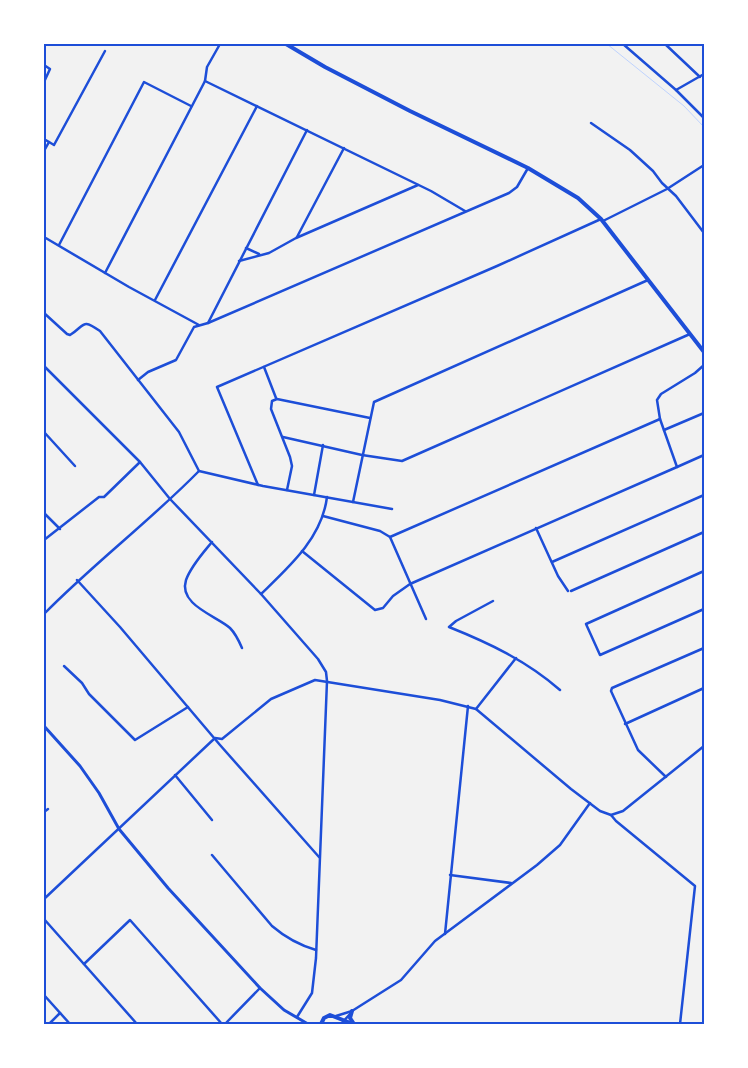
<svg xmlns="http://www.w3.org/2000/svg" width="748" height="1068" viewBox="0 0 748 1068" font-family="Roboto,sans-serif">
	<style>
		.lines { fill: none; stroke-linecap: round; stroke-linejoin: round }
		.stream { stroke: #bfd3fe; stroke-width: 1 }
		.minor { stroke: #1d4ed8; stroke-width: 2.5 }
		.tertiary { stroke: #1d4ed8; stroke-width: 3 }
		.secondary { stroke: #1d4ed8; stroke-width: 4 }
		.neatline { fill: none; stroke: #1d4ed8; stroke-width: 2 }
	</style>
	<rect width="100%" height="100%" fill="#f2f2f2"/>
	<g class="lines">
		<polyline class="stream" points="607,44 684,106 704,127"/>
		<g class="minor">
			<polyline points="623,44 676,90 704,74"/>
			<polyline points="665,44 700,77"/>
			<polyline points="44,65 50,69 44,82"/>
			<polyline points="205,81 431,191 465,211"/>
			<polyline points="676,90 704,118"/>
			<polyline points="591,123 630,150 653,171 662,183 676,196 704,233"/>
			<polyline points="44,139 54,145 105,51"/>
			<polyline points="44,151 49,142"/>
			<polyline points="603,221 667,189 704,165"/>
			<polyline points="44,237 129,287 199,325"/>
			<polyline points="297,237 344,148"/>
			<polyline points="59,245 144,82 191,106"/>
			<polyline points="246,248 259,254"/>
			<polyline points="239,261 269,253 296,238 418,185"/>
			<polyline points="105,273 205,81 207,67 220,44"/>
			<polyline points="155,300 257,106"/>
			<path d="M 44,313 L 67,334 L 70,335 C 86,325 81,318 100,331 L 179,432 L 199,471 L 263,486 L 392,509"/>
			<polyline points="208,323 509,193 517,187 528,168"/>
			<polyline points="44,366 140,462 170,499 261,594 318,659 326,672 327,681 316,958 312,993 297,1017"/>
			<polyline points="264,367 276,398"/>
			<polyline points="138,380 148,372 176,360 194,327 208,323 307,130"/>
			<polyline points="664,430 704,413"/>
			<polyline points="44,432 75,466"/>
			<polyline points="283,437 362,455 402,461 690,334"/>
			<polyline points="677,467 704,455"/>
			<polyline points="258,485 217,387 497,266 601,219"/>
			<polyline points="287,490 292,466 290,457 271,409 272,401 277,399 370,418"/>
			<polyline points="314,495 323,445"/>
			<polyline points="353,502 374,402 648,280"/>
			<polyline points="44,513 60,529"/>
			<polyline points="323,516 380,531 390,537 660,419"/>
			<polyline points="536,528 558,576 568,591"/>
			<polyline points="390,537 426,619"/>
			<polyline points="44,540 99,497 104,497 140,462"/>
			<path d="M 212,542 C 203,553 191,566 186,580 C 178,605 217,616 230,628 C 236,634 239,641 242,648"/>
			<polyline points="302,551 375,610 383,608 393,596 410,584 677,467 660,419 657,400 661,394 695,373 704,365"/>
			<polyline points="552,562 704,495"/>
			<polyline points="704,571 586,624 600,655 704,609"/>
			<polyline points="77,580 120,627 220,745 319,857"/>
			<polyline points="571,591 704,532"/>
			<path d="M 261,594 C 289,567 322,538 327,497"/>
			<path d="M 493,601 L 456,621 L 449,627 C 489,643 527,661 560,690"/>
			<path d="M 44,614 C 93,564 150,521 199,471"/>
			<polyline points="64,666 82,683 89,694 135,740 188,707"/>
			<polyline points="476,709 516,658"/>
			<polyline points="625,724 704,688"/>
			<polyline points="175,775 212,820"/>
			<polyline points="666,777 638,750 611,691 612,688 704,648"/>
			<polyline points="44,812 48,809"/>
			<polyline points="611,815 616,821 695,886 680,1024"/>
			<path d="M 212,855 L 272,926 C 286,938 299,945 316,950"/>
			<polyline points="450,875 511,883"/>
			<polyline points="44,899 215,738 222,739 271,699 315,680 440,700 476,709 571,789 600,811 611,815 623,811 704,746"/>
			<polyline points="44,919 137,1024"/>
			<polyline points="445,934 468,706"/>
			<polyline points="84,964 130,920 222,1024"/>
			<polyline points="44,995 70,1024"/>
			<polyline points="336,1016 352,1011 401,980 435,941 537,865 560,845 590,803"/>
			<polyline points="49,1024 60,1013"/>
			<polyline points="225,1024 260,988"/>
			<polyline points="341,1024 350,1014"/>
		</g>
		<polyline class="tertiary" points="44,726 80,766 99,793 119,829 168,888 260,988 284,1010 308,1024"/>
		<g class="secondary">
			<polyline points="286,44 325,67 410,111 528,168 578,198 601,219 704,352"/>
			<polyline points="352,1011 350,1018 354,1024"/>
			<polyline points="321,1024 324,1018 330,1015 353,1024"/>
		</g>
	</g>
	<rect width="748" height="1068" fill="none" stroke="#ffffff" stroke-width="90"/>
	<rect x="45" y="45" width="658" height="978" class="neatline"/>
</svg>
